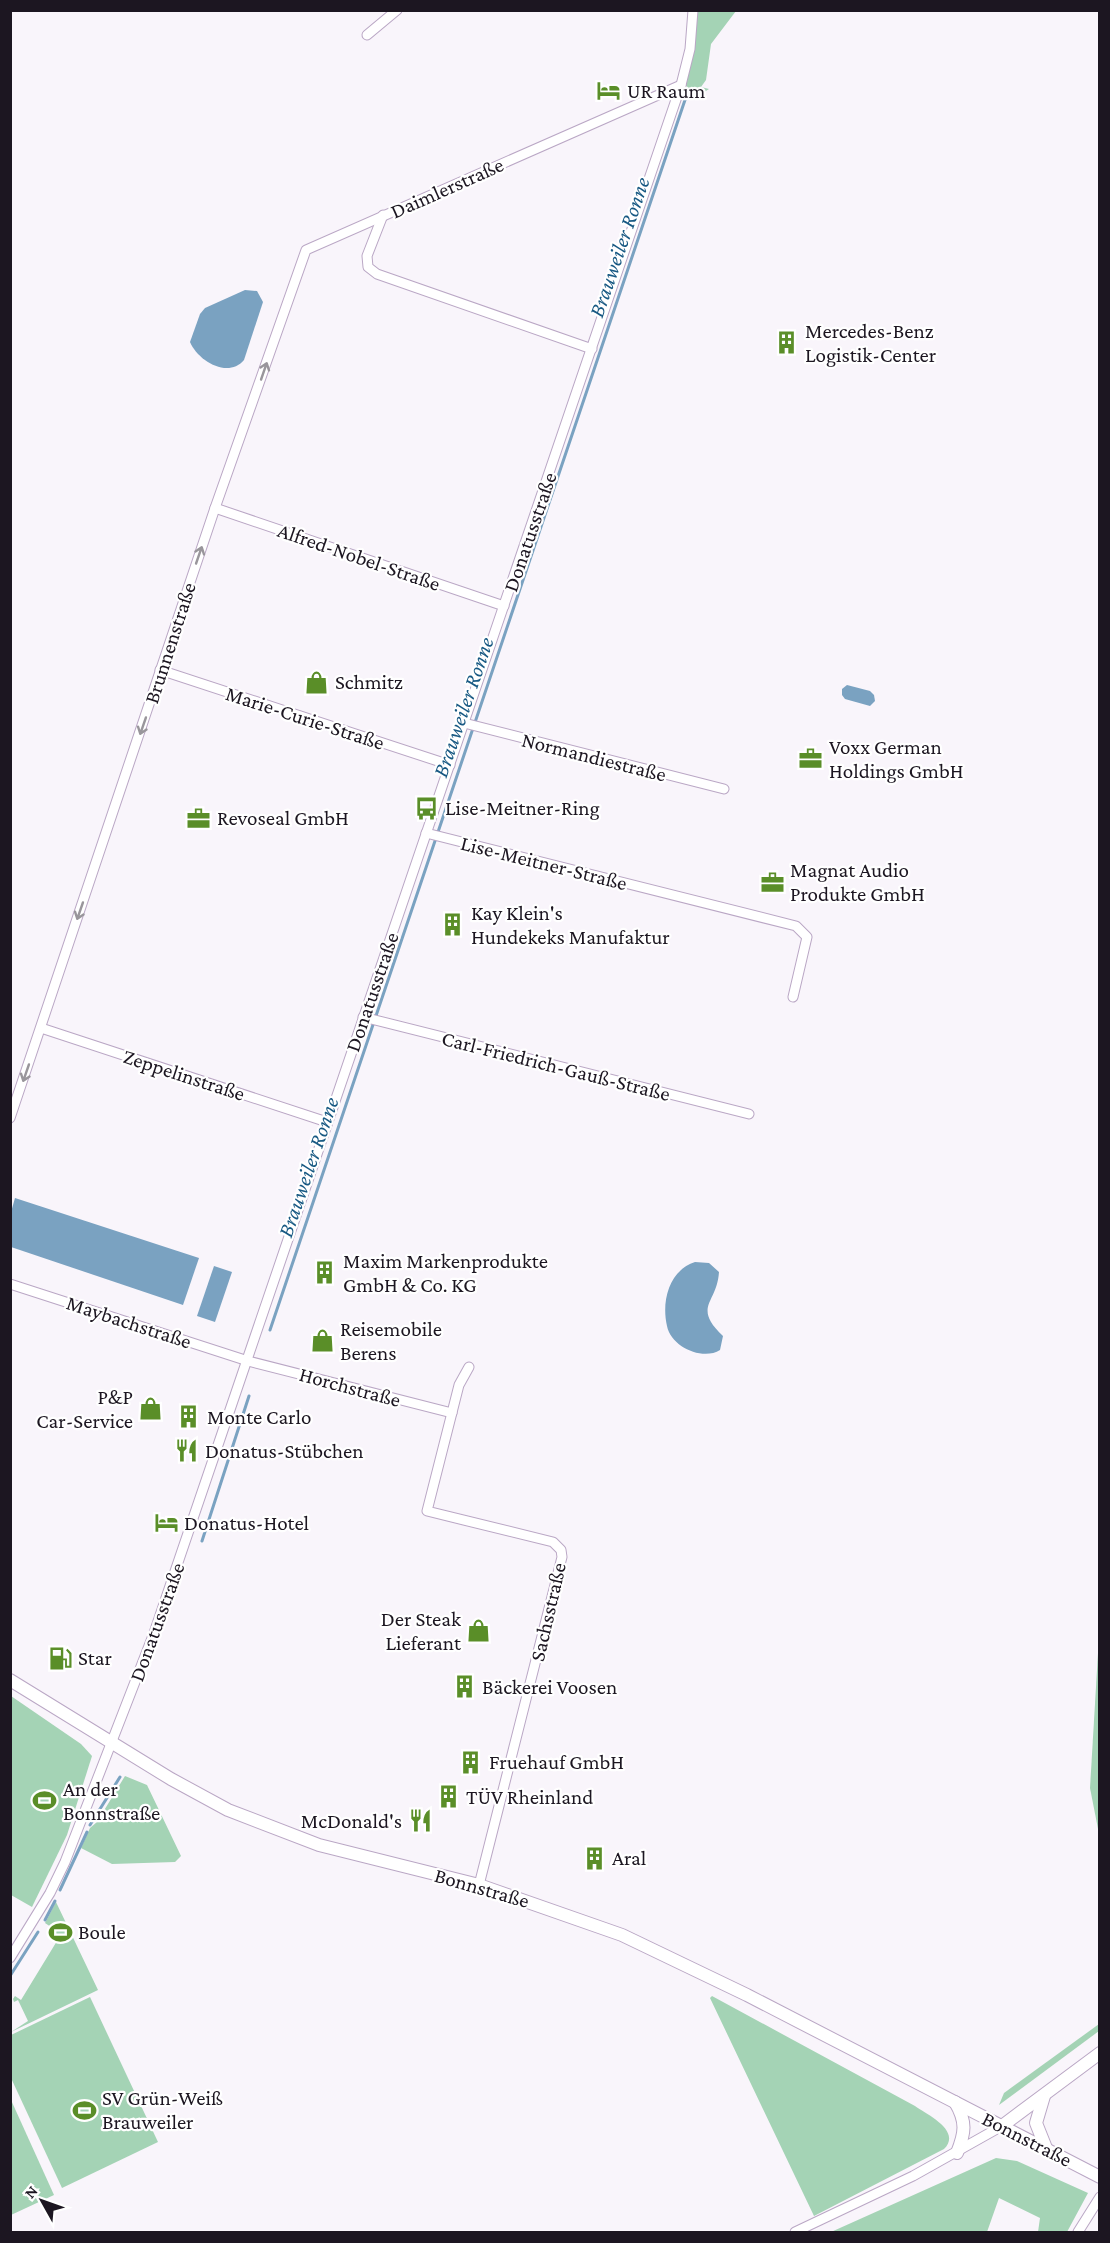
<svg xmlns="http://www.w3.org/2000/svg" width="1110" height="2243" viewBox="0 0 1110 2243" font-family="'Crimson Pro',serif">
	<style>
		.green { fill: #a4d3b5 }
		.water { fill: #7aa2c1 }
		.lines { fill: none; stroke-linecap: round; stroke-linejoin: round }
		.stream { stroke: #7aa2c1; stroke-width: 3 }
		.minor-casing { stroke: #baa7c5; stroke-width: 11 }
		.major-casing { stroke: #baa7c5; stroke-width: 14 }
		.minor { stroke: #fff; stroke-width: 9 }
		.major { stroke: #fff; stroke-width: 12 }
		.oneway { stroke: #99969b }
		.labels { text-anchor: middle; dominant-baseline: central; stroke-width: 4.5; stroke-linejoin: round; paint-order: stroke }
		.poi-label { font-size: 21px; fill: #1c1621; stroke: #fff; text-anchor: start }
		.street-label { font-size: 21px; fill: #1c1621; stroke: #fff }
		.water-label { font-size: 22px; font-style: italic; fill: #185983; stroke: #fff }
	</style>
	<rect width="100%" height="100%" fill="#f9f5fb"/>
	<g class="green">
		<polygon points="697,11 736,11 711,44 706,80 701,87 709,89 692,100 682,96 694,51"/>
		<polygon points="1099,1636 1099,1834 1090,1788"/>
		<polygon points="11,1696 81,1744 92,1756 67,1835 32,1907 11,1895"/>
		<polygon points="125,1776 147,1785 181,1856 175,1862 112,1864 81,1848 90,1828 97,1822"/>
		<polygon points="56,1902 98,1990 11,2032 28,2021 18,2000 14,2002 13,1999 15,1996 21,2000 57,1941 52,1938 51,1927 45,1923"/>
		<path d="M 712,1996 L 915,2106 C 928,2115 962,2131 944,2149 L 814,2216 L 710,1998 Z"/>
		<polygon points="90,1997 158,2142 62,2188 11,2078 11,2035"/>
		<polygon points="1099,2024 1099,2031 999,2105 1004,2093"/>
		<polygon points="11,2100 54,2195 11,2215 10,2215"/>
		<polygon points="996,2158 1017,2161 1088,2193 1067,2232 1038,2232 1040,2218 999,2198 987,2232 831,2232"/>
	</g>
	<g class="water">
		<path d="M 245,290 L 257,291 L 263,302 L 244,360 C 228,379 198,361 190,342 L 200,314 L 205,308 Z"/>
		<polygon points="847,685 870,691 874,695 875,701 870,706 845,699 842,695 842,689"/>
		<polygon points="15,1198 199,1258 183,1305 11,1247 11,1212"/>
		<path d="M 695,1262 L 709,1263 L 719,1272 C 717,1304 692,1306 723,1336 L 720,1350 C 703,1361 671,1347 667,1326 C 661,1300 670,1270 695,1262 Z"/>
		<polygon points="214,1266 232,1272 215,1322 197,1316"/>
	</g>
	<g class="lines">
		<g class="stream">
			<polyline points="270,1330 687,94"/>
			<polyline points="202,1541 249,1396"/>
			<polyline points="90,1825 120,1777"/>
			<polyline points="60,1890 87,1832"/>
			<polyline points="45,1920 55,1901"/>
			<polyline points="10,1976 38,1932"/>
		</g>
		<defs>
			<g id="minor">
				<polyline points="367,35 397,10"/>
				<polyline points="383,215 367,256 368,267 377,274 592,349"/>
				<polyline points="215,508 504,606"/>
				<polyline points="160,670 450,765"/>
				<polyline points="464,723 724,789"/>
				<polyline points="426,833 796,926 807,937 793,997"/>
				<polyline points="363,1017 749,1114"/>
				<polyline points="41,1028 327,1122"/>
				<polyline points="10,1118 215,508 306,250 681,85"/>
				<polyline points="10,1284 248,1361 452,1413"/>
				<polyline points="469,1367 459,1385 427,1511 553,1542 561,1550 562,1557 479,1885"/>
				<polyline points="10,1958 50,1893 65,1862 154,1633 681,85 690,49 693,10"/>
				<polyline points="795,2232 913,2176 1002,2126"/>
				<polyline points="1078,2232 1100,2197"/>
			</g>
			<g id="major">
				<polyline points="10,1680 171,1779 228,1810 319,1845 479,1885 622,1935 747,1995 1100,2177"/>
				<polyline points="1044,2096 1036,2123 1046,2148"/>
				<path d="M 955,2102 C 967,2122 965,2133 957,2153"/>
				<polyline points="1002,2126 1100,2053"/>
			</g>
		</defs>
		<use href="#minor" class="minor-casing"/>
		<use href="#major" class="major-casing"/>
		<use href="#minor" class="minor"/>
		<use href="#major" class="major"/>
	</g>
	<defs><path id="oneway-shaft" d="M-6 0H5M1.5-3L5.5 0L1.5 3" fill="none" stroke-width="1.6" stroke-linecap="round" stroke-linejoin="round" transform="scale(1.5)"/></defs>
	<g class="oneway">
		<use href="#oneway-shaft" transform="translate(264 371) rotate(-71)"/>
		<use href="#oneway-shaft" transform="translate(199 555) rotate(-71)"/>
		<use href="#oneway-shaft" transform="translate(143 726) rotate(109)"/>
		<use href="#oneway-shaft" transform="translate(80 911) rotate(109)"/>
		<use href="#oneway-shaft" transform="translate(26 1073) rotate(109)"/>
	</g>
	<defs>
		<symbol id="hotel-bare" viewBox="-9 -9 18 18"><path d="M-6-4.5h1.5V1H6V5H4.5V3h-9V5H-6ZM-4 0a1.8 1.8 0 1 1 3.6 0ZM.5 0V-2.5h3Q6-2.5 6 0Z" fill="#5a8e28" stroke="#fff" stroke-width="2.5" paint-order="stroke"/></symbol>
		<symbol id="building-bare" viewBox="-9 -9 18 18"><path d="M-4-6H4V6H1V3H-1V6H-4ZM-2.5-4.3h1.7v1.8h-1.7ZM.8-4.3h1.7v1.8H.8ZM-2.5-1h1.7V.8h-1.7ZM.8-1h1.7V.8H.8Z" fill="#5a8e28" stroke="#fff" stroke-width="2.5" paint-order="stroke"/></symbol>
		<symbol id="shop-bare" viewBox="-9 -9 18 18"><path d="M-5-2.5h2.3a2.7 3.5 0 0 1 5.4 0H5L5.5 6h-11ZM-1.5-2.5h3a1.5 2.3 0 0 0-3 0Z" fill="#5a8e28" stroke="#fff" stroke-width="2.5" paint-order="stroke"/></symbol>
		<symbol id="office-bare" viewBox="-9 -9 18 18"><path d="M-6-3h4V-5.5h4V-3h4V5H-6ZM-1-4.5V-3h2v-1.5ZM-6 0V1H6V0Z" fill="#5a8e28" stroke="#fff" stroke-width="2.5" paint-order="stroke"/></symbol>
		<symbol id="bus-bare" viewBox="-9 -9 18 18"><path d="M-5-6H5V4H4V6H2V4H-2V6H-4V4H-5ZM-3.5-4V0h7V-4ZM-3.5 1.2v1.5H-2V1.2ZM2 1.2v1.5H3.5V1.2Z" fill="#5a8e28" stroke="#fff" stroke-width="2.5" paint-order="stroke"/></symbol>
		<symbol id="restaurant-bare" viewBox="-9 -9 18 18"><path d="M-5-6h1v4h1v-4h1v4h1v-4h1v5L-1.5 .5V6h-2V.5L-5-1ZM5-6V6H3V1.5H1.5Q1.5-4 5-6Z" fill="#5a8e28" stroke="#fff" stroke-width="2.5" paint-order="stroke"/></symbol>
		<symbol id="fuel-bare" viewBox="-9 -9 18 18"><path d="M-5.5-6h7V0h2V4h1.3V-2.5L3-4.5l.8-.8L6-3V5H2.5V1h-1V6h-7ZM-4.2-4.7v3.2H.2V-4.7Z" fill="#5a8e28" stroke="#fff" stroke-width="2.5" paint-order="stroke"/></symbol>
		<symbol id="stadium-bare" viewBox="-9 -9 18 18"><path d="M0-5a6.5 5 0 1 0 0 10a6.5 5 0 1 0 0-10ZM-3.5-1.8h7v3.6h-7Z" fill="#5a8e28" stroke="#fff" stroke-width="2.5" paint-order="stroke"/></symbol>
	</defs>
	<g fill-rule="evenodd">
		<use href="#hotel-bare" x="592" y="74" width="33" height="33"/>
		<use href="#building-bare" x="770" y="326" width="33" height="33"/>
		<use href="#shop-bare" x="300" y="666" width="33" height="33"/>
		<use href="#office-bare" x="794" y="742" width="33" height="33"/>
		<use href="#bus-bare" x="410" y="792" width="33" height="33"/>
		<use href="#office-bare" x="182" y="802" width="33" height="33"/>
		<use href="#office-bare" x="756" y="866" width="33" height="33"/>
		<use href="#building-bare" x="436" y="908" width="33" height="33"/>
		<use href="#building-bare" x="308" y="1256" width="33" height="33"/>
		<use href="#shop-bare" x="306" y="1324" width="33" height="33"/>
		<use href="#shop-bare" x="134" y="1392" width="33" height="33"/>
		<use href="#building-bare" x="172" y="1400" width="33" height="33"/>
		<use href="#restaurant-bare" x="170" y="1434" width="33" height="33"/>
		<use href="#hotel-bare" x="150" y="1506" width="33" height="33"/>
		<use href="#shop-bare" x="462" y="1614" width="33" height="33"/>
		<use href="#fuel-bare" x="44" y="1642" width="33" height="33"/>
		<use href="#building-bare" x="448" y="1670" width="33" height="33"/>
		<use href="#building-bare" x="454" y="1746" width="33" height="33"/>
		<use href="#building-bare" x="432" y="1780" width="33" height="33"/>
		<use href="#stadium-bare" x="28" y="1784" width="33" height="33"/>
		<use href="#restaurant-bare" x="404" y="1804" width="33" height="33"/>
		<use href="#building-bare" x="578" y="1842" width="33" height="33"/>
		<use href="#stadium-bare" x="44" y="1916" width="33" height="33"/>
		<use href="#stadium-bare" x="68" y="2094" width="33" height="33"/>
	</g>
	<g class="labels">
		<g class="poi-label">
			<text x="627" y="91">UR Raum</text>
			<text x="805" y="331">Mercedes-Benz<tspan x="805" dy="24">Logistik-Center</tspan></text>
			<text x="335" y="682">Schmitz</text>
			<text x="829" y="747">Voxx German<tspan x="829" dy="24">Holdings GmbH</tspan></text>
			<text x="445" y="808">Lise-Meitner-Ring</text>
			<text x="217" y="818">Revoseal GmbH</text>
			<text x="790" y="870">Magnat Audio<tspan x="790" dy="24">Produkte GmbH</tspan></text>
			<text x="471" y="913">Kay Klein's<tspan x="471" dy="24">Hundekeks Manufaktur</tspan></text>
			<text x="343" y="1261">Maxim Markenprodukte<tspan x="343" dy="24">GmbH &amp; Co. KG</tspan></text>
			<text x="340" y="1329">Reisemobile<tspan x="340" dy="24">Berens</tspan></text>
			<text x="133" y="1397" text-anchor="end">P&amp;P<tspan x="133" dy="24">Car-Service</tspan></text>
			<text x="207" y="1417">Monte Carlo</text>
			<text x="205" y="1451">Donatus-Stübchen</text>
			<text x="184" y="1523">Donatus-Hotel</text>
			<text x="461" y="1619" text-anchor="end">Der Steak<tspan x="461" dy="24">Lieferant</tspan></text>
			<text x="78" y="1658">Star</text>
			<text x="482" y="1687">Bäckerei Voosen</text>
			<text x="489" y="1762">Fruehauf GmbH</text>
			<text x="63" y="1789">An der<tspan x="63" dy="24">Bonnstraße</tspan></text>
			<text x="466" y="1797">TÜV Rheinland</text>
			<text x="402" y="1821" text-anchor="end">McDonald's</text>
			<text x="612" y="1858">Aral</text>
			<text x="78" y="1932">Boule</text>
			<text x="102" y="2098">SV Grün-Weiß<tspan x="102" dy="24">Brauweiler</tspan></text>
		</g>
		<g class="street-label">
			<text transform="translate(447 188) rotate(-24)">Daimlerstraße</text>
			<text transform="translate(530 532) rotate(-71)">Donatusstraße</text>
			<text transform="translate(359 557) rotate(19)">Alfred-Nobel-Straße</text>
			<text transform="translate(170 643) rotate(-72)">Brunnenstraße</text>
			<text transform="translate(305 718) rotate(18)">Marie-Curie-Straße</text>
			<text transform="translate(594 757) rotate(14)">Normandiestraße</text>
			<text transform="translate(544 863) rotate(14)">Lise-Meitner-Straße</text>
			<text transform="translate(372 992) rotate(-71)">Donatusstraße</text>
			<text transform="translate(556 1066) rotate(14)">Carl-Friedrich-Gauß-Straße</text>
			<text transform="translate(184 1075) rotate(18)">Zeppelinstraße</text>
			<text transform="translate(129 1322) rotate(18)">Maybachstraße</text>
			<text transform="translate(350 1387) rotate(15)">Horchstraße</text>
			<text transform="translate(548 1612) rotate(-77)">Sachsstraße</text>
			<text transform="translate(157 1622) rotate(-70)">Donatusstraße</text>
			<text transform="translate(482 1888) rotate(16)">Bonnstraße</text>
			<text transform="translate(1027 2139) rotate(27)">Bonnstraße</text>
		</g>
		<g class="water-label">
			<text transform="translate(619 247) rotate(-71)">Brauweiler Ronne</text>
			<text transform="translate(463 707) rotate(-71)">Brauweiler Ronne</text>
			<text transform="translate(308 1167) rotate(-71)">Brauweiler Ronne</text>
		</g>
	</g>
	<rect width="1110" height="2243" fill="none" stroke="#1c1621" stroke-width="24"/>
	<g transform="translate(42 2201) rotate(310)" stroke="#ffffff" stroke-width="4.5" paint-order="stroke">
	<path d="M0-4.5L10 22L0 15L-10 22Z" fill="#1c1621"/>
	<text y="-9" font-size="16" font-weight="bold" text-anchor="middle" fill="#1c1621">N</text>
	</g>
</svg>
